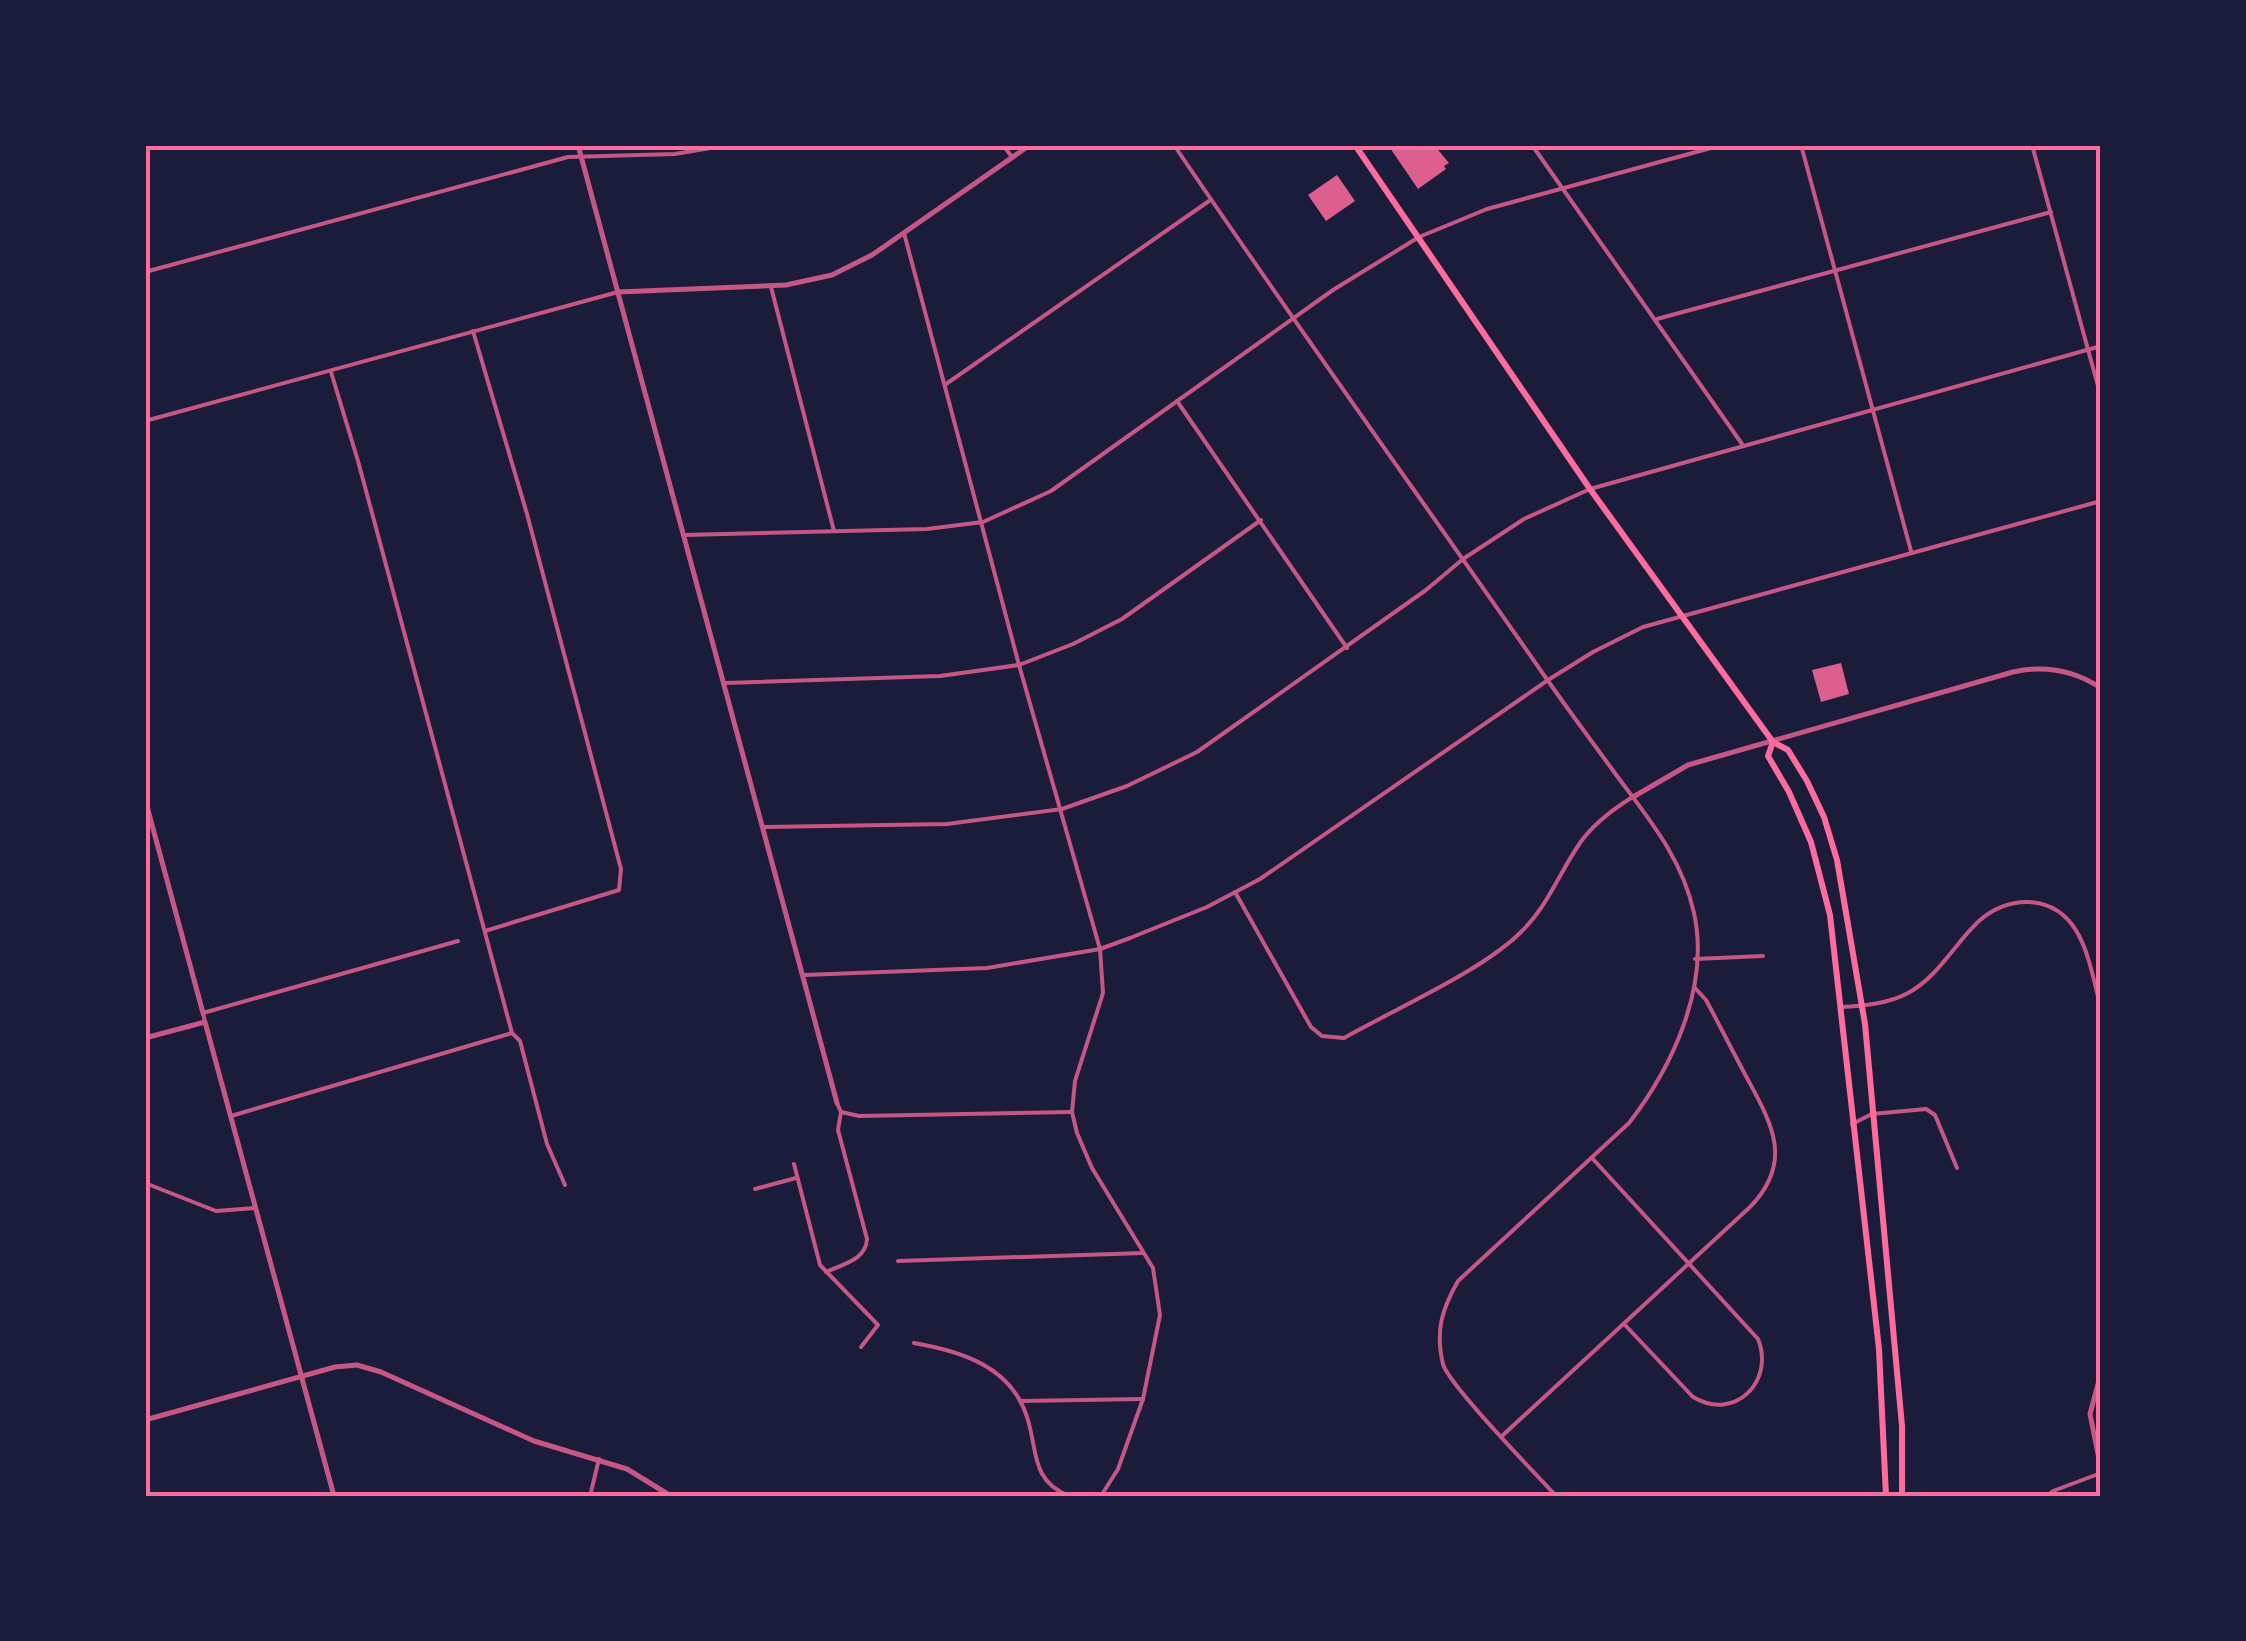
<svg xmlns="http://www.w3.org/2000/svg" width="2246" height="1641" viewBox="0 0 2246 1641" font-family="'Varela Round',sans-serif">
	<style>
		.building { fill: #dd5f8e }
		.lines { fill: none; stroke-linecap: round; stroke-linejoin: round }
		.minor { stroke: #c65784; stroke-width: 4 }
		.tertiary { stroke: #c65784; stroke-width: 5 }
		.secondary { stroke: #ff6b9d; stroke-width: 6 }
		.neatline { fill: none; stroke: #ff6b9d; stroke-width: 4 }
	</style>
	<rect width="100%" height="100%" fill="#1b1b3a"/>
	<g class="building">
		<polygon points="1388,145 1434,145 1449,163 1444,166 1446,169 1418,189"/>
		<polygon points="1337,175 1355,201 1326,221 1308,195"/>
		<polygon points="1841,663 1849,694 1821,702 1812,670"/>
	</g>
	<g class="lines">
		<g class="minor">
			<polyline points="1003,145 1012,157"/>
			<path d="M 1174,145 C 1295,324 1422,500 1546,678 C 1569,711 1593,743 1617,776 C 1649,819 1682,858 1694,913 C 1710,986 1673,1066 1629,1123 L 1458,1281 C 1442,1309 1435,1331 1443,1364 C 1448,1384 1536,1474 1556,1496"/>
			<polyline points="1532,145 1742,444"/>
			<polyline points="1801,145 1911,551"/>
			<polyline points="2032,145 2101,397"/>
			<polyline points="904,233 1019,665 1100,949 1103,993 1075,1081 1072,1112 1077,1133 1092,1168 1153,1268 1160,1315 1143,1399 1118,1469 1101,1496"/>
			<polyline points="145,272 568,157 675,154 728,145"/>
			<polyline points="771,287 834,531"/>
			<polyline points="1657,319 2051,212"/>
			<polyline points="473,331 527,514 621,869 619,890 485,931"/>
			<polyline points="331,372 358,461 512,1033 520,1041 547,1144 565,1185"/>
			<polyline points="946,384 1209,201"/>
			<polyline points="1177,401 1347,648"/>
			<polyline points="145,421 618,292"/>
			<polyline points="684,535 927,529 983,522 1051,491 1333,290 1419,237 1487,209 1722,145"/>
			<polyline points="725,683 940,676 1019,665 1073,644 1122,619 1261,520"/>
			<polyline points="765,827 947,824 1062,809 1127,786 1197,752 1426,590 1463,559 1524,519 1590,489 2101,346"/>
			<path d="M 1235,892 L 1311,1027 L 1322,1036 L 1344,1038 C 1395,1009 1482,971 1521,932 C 1548,906 1559,873 1580,843 C 1593,824 1612,810 1631,798"/>
			<polyline points="1695,959 1763,956"/>
			<polyline points="804,975 987,968 1100,949 1130,938 1207,907 1260,879 1548,680 1593,652 1643,627 2101,501"/>
			<path d="M 1840,1007 C 1862,1006 1888,1004 1908,993 C 1938,977 1955,943 1979,921 C 1992,909 2011,901 2029,902 C 2084,905 2089,965 2101,1008"/>
			<polyline points="205,1022 203,1013 458,941"/>
			<polyline points="837,1103 841,1112 859,1116 1071,1112"/>
			<polyline points="231,1116 512,1033"/>
			<polyline points="1852,1124 1872,1114 1926,1109 1935,1115 1957,1168"/>
			<path d="M 1592,1158 L 1758,1339 C 1775,1381 1735,1422 1693,1397 L 1625,1325"/>
			<polyline points="794,1164 820,1265 878,1325 861,1347"/>
			<polyline points="145,1183 216,1211 255,1208"/>
			<polyline points="755,1189 796,1178"/>
			<polyline points="898,1261 1143,1253"/>
			<path d="M 826,1272 C 843,1264 866,1260 867,1239 L 838,1130 L 841,1112"/>
			<path d="M 914,1343 C 960,1351 1011,1366 1027,1417 C 1038,1450 1030,1480 1069,1496"/>
			<polyline points="1020,1401 1143,1399"/>
			<path d="M 1502,1436 L 1750,1207 C 1794,1162 1772,1124 1747,1078 C 1733,1052 1720,1026 1706,1000 L 1695,988"/>
			<polyline points="590,1496 599,1459"/>
			<polyline points="2047,1496 2053,1491 2101,1473"/>
		</g>
		<g class="tertiary">
			<polyline points="578,145 837,1103"/>
			<polyline points="618,292 786,285 832,275 872,255 1030,145"/>
			<path d="M 1633,797 L 1688,765 L 2013,672 C 2044,665 2074,670 2101,688"/>
			<polyline points="145,799 203,1013"/>
			<polyline points="145,1038 205,1022 334,1496"/>
			<polyline points="2101,1373 2090,1414 2101,1469"/>
			<polyline points="145,1420 335,1367 357,1365 381,1372 534,1441 627,1469 671,1496"/>
		</g>
		<g class="secondary">
			<polyline points="1355,145 1590,489 1773,742 1788,750 1807,781 1824,817 1837,860 1865,1024 1902,1426 1902,1496"/>
			<polyline points="1773,742 1768,756 1789,792 1811,842 1830,915 1879,1349 1886,1496"/>
		</g>
	</g>
	<rect width="2246" height="1641" fill="none" stroke="#1b1b3a" stroke-width="295"/>
	<rect x="148" y="148" width="1950" height="1346" class="neatline"/>
</svg>
